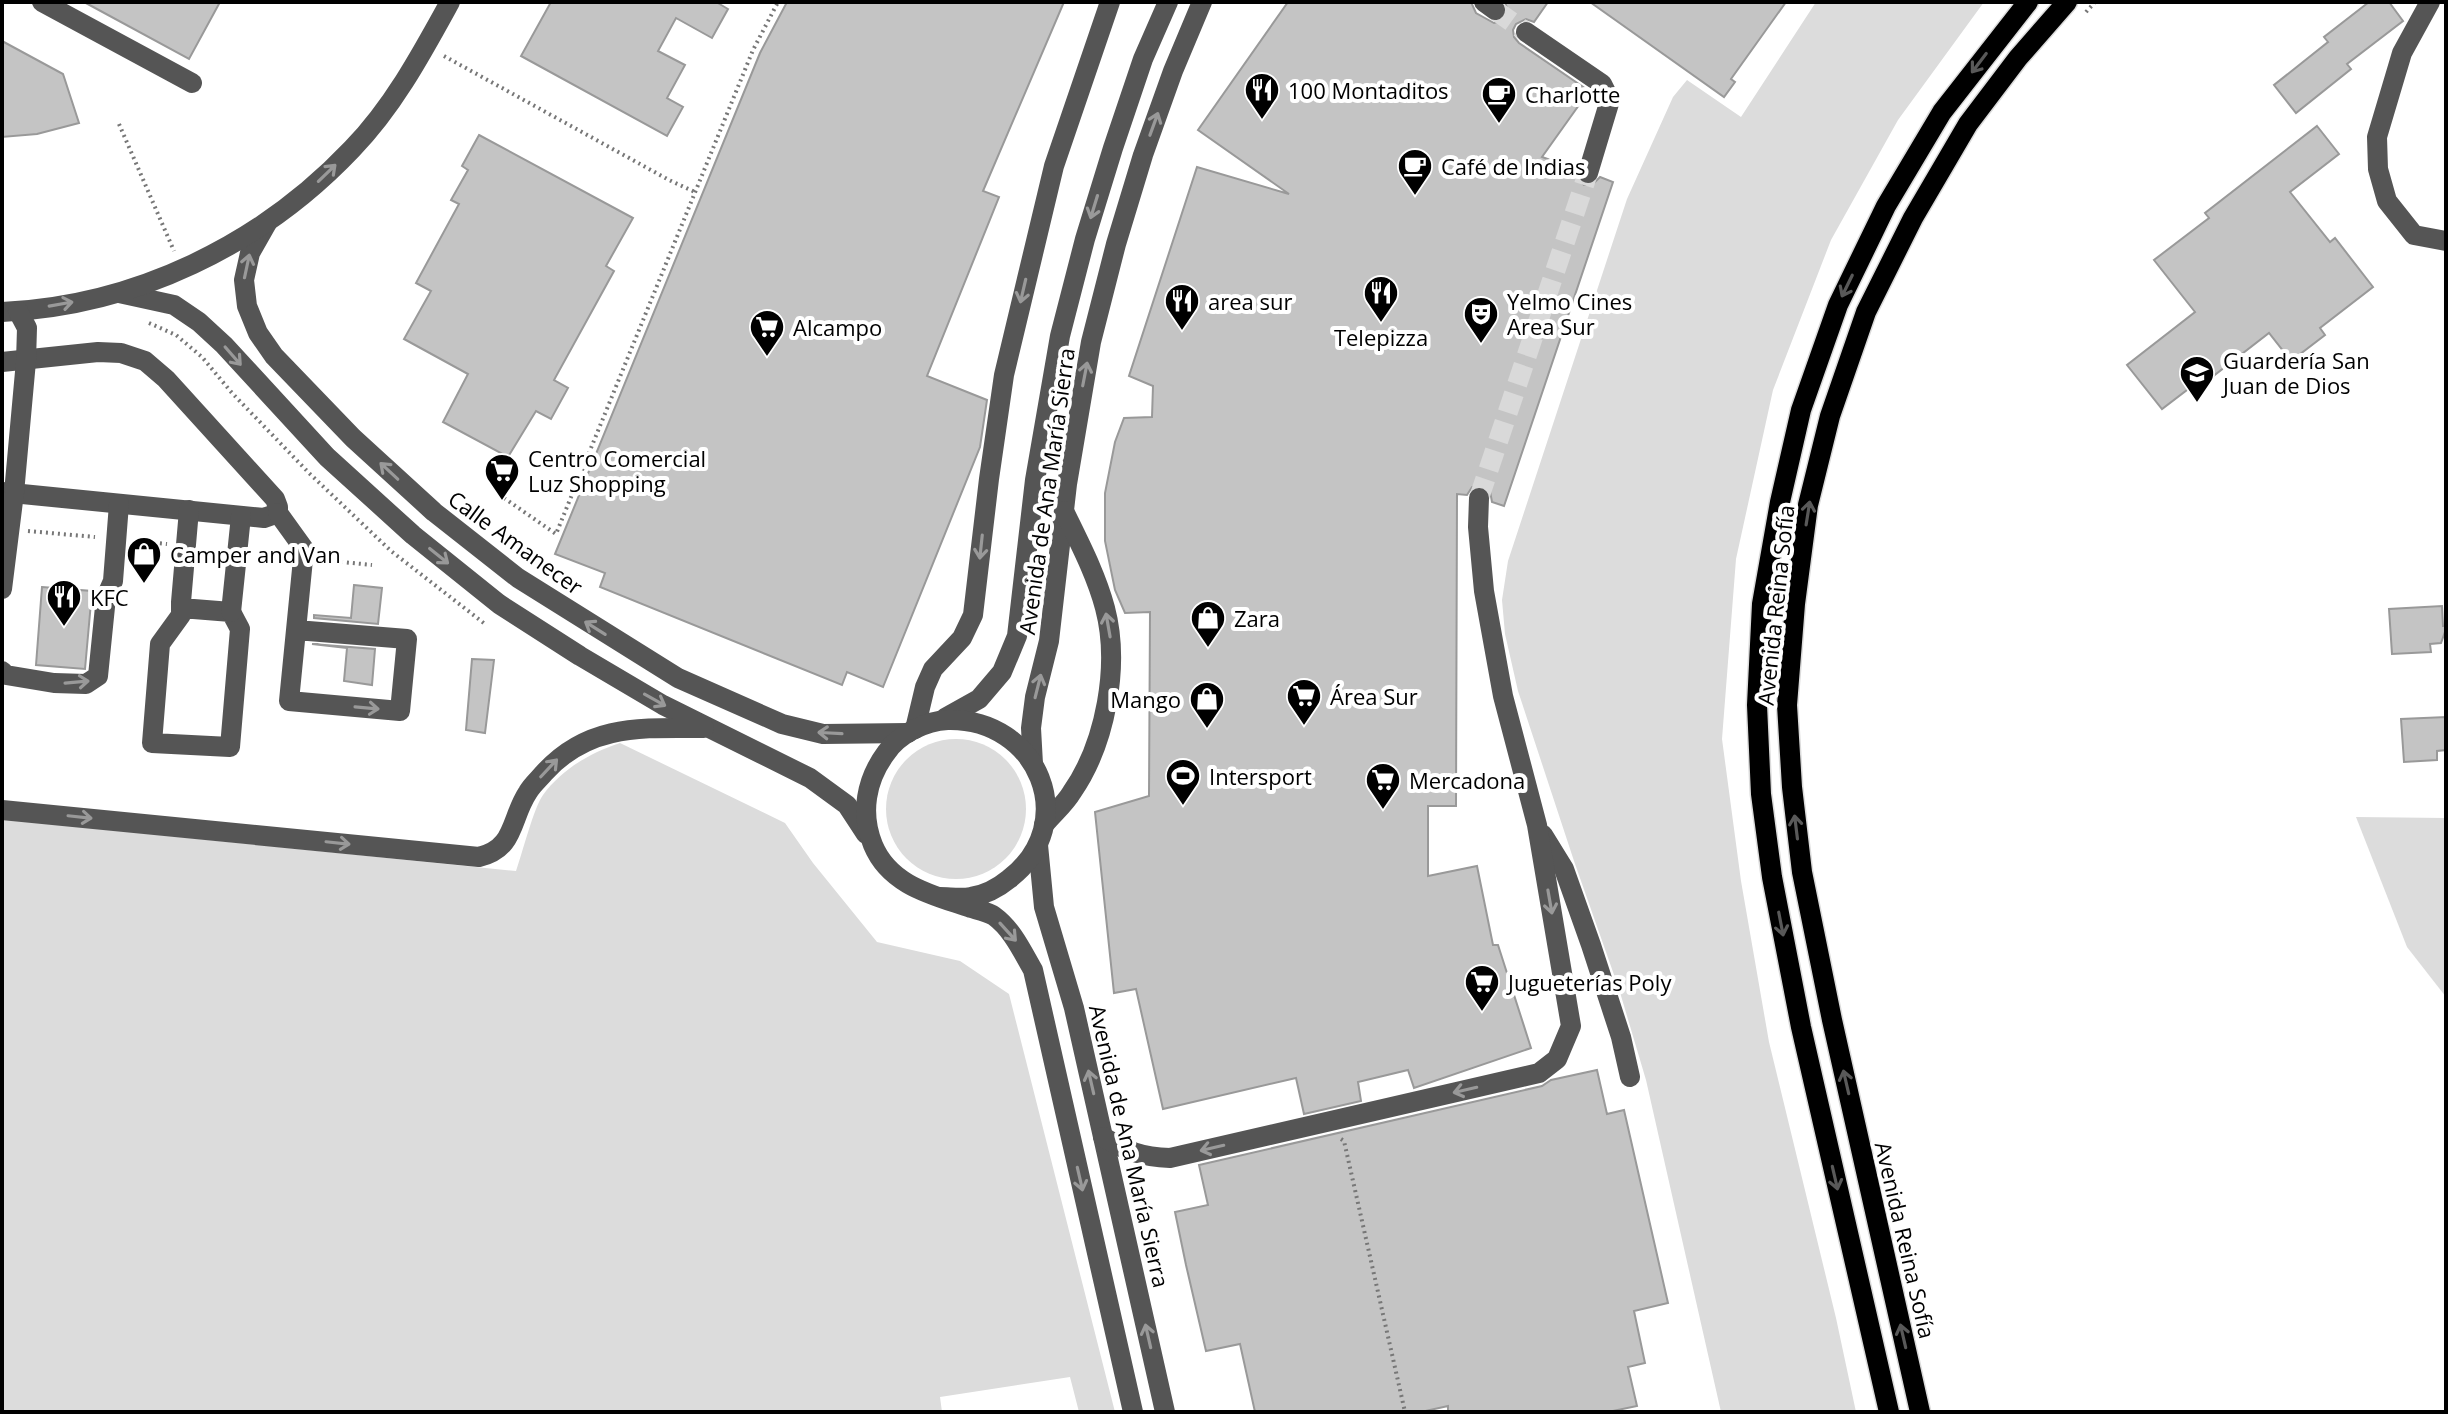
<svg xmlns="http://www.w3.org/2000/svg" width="2448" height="1414" viewBox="0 0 2448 1414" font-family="'Open Sans',sans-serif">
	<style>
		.green { fill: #dcdcdc }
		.building { fill: #c4c4c4; stroke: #999; stroke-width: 2 }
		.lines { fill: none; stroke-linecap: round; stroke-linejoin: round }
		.minor-tunnel { stroke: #d9d9d9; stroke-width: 20; stroke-dasharray: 20 10; stroke-linecap: butt }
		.major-casing { stroke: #dbdbdb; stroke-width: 23 }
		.path { stroke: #777; stroke-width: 4; stroke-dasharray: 2 4; stroke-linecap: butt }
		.minor { stroke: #555; stroke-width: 20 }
		.major { stroke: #000; stroke-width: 20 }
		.oneway { stroke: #595959 }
		.oneway2 { stroke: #999 }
		.labels { text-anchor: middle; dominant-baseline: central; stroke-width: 8; stroke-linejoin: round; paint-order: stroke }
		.poi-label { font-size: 22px; fill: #000; stroke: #fff; text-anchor: start }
		.street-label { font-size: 22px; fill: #000; stroke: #fff }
	</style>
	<rect width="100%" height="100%" fill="#fff"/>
	<g class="green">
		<polygon points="1816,2 1984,2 1898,120 1831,240 1773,390 1736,559 1722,739 1741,881 1769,1042 1836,1318 1856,1412 1721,1412 1646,1080 1619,989 1574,861 1518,691 1505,634 1502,600 1508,561 1627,199 1673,97 1687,80 1741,117"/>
		<circle cx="956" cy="809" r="70"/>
		<path d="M 620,743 L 785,823 L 813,863 L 877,942 L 960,961 L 1009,994 L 1115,1412 L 1079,1412 L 1070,1377 L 940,1397 L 942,1412 L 2,1412 L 2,819 L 516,871 C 522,854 534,807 543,795 C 562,769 590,753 620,743 Z"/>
		<polygon points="2356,817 2446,818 2446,997 2407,947"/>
	</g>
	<g class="building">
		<polygon points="84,2 220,2 189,59"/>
		<polygon points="551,2 716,2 728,9 712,38 676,18 658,51 685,65 667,98 683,107 667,136 521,56"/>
		<polygon points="787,2 1064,2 983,191 999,197 927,376 987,400 980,447 883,687 847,672 842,685 600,587 605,573 555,554 760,53"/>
		<polygon points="1288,2 1471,2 1476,13 1494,23 1501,21 1506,17 1508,11 1505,2 1548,2 1534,22 1526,19 1516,24 1513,30 1514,37 1519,43 1589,91 1542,157 1576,169 1576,177 1584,185 1592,185 1600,177 1613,182 1504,506 1492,502 1490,491 1480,485 1472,487 1467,495 1457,494 1456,806 1428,806 1428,876 1477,866 1493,945 1498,945 1531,1048 1414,1088 1408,1070 1358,1082 1361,1101 1304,1114 1296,1078 1163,1109 1136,989 1114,993 1095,812 1149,796 1150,612 1125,613 1115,590 1105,541 1105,493 1115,442 1124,418 1152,417 1153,386 1129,376 1197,167 1289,194 1198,130"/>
		<polygon points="1590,2 1786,2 1731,79 1735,82 1724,97"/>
		<polygon points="2369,2 2389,2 2403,21 2347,64 2351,69 2296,113 2274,85 2328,42 2324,37"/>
		<polygon points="2,41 63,74 79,123 37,134 2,137"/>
		<polygon points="2317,126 2339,154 2290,192 2330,242 2335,238 2373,287 2320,328 2325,335 2291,361 2269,333 2194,391 2191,387 2162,409 2127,365 2195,312 2154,260 2209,218 2205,213"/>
		<polygon points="479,135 633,218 606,266 614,271 554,380 568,388 551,419 536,411 508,457 443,422 468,374 404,339 431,291 416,283 459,204 451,200 468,170 462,166"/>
		<polygon points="354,585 382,588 378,624 314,618 314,615 351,618"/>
		<polygon points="42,587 92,591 85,669 36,665"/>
		<polygon points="2442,606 2443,626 2446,626 2446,629 2441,643 2430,644 2431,652 2392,654 2389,609"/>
		<polygon points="312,644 375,649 372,685 344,681 347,648"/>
		<polygon points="472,659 494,660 485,733 466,730"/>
		<polygon points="2446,717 2446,750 2437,751 2437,760 2404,762 2401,719"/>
		<polygon points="1597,1070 1607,1114 1624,1110 1668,1303 1634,1311 1645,1363 1628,1367 1637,1406 1608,1412 1448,1412 1448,1406 1421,1412 1255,1412 1240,1344 1206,1351 1186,1265 1175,1212 1208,1205 1199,1165 1542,1086 1551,1080"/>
	</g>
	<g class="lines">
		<g class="minor-tunnel">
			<polyline points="1495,10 1526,32"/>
			<polyline points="1479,498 1588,173"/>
		</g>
		<defs>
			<g id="major">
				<polyline points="1889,1412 1801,1027 1772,877 1761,794 1757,705 1762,604 1780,502 1801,410 1838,305 1886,206 1942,112 2028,2"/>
				<polyline points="1920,1412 1832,1020 1802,872 1792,787 1787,705 1795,604 1808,505 1830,416 1866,312 1913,218 1968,124 2018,58 2067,2"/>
			</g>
		</defs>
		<use href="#major" class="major-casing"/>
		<g class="path">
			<polyline points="2086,12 2095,2"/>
			<polyline points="444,56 669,180 695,192"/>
			<polyline points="119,124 174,251"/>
			<polyline points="149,323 176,335 202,357 232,393 309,473 391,551 485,624"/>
			<polyline points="504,498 556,534 753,50 778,2"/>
			<polyline points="28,531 95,537"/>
			<polyline points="136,541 167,544"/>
			<polyline points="259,554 282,556"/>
			<polyline points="323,560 372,565"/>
			<polyline points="1341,1139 1344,1141 1405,1412"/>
		</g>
		<g class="minor">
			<polyline points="42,2 192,83"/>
			<polyline points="1484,2 1495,10"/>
			<polyline points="2430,2 2402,53 2377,137 2378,169 2387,201 2414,235 2446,241"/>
			<polyline points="1526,32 1602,84 1610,100 1588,173"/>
			<polyline points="267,223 250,253 244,280 247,306 258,333 274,356 353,438 434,512 518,578 678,678 782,724 823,734 908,733"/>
			<polyline points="119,293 174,305 199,322 224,345 327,457 413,535 499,604 580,656 663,705 810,778 847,805 866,834"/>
			<path d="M 2,312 C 135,306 261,245 352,149 C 393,107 422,53 450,2"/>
			<polyline points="2,362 98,352 121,353 145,361 166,379 275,499 278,507 278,513 264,518 2,492"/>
			<polyline points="278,513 304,549 289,701 400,711 407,639 296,630"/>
			<polyline points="2,589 14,493 26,361 27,328 18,311"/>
			<polyline points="181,608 231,612 240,629 230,747 152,743 160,644 181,615 181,602 189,510"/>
			<polyline points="231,612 241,516"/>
			<polyline points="2,671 6,675 54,683 86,684 98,676 106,597 113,581 119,504"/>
			<polyline points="945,718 979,699 1002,672 1017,636 1035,480 1060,336 1085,239 1113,148 1143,59 1168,2"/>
			<polyline points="915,729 925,687 933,669 962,638 973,615 989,479 1004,375 1054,166 1110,2"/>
			<polyline points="1033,764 1031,728 1035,697 1049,641 1067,484 1091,342 1116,244 1143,155 1173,71 1202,2"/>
			<path d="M 2,810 L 479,857 C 516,848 510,819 528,792 C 532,785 539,779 544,773 C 589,723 643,728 704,728"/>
			<path d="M 1044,825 C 1053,814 1065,804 1072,792 C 1106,743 1120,665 1105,608 C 1096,574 1079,542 1064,511"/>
			<polyline points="1543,835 1564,869 1591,945 1621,1037 1630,1077"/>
			<polyline points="1038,845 1044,907 1074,1008 1165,1412"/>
			<path d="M 940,897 C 950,897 961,899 971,897 C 984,895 998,888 1009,879 C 1082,823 1038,718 948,720 C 925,721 899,734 886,753 C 866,780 860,813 873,845 C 890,886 933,895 971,908 C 978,910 988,912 994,916 C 1012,929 1022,951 1033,970 L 1133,1412"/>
			<path d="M 1103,1137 C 1127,1151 1141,1157 1170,1158 L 1539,1073 L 1557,1059 L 1571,1026 L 1537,825 L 1503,696 L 1484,591 L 1478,527 L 1479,498"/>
		</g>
		<use href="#major" class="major"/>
	</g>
	<defs><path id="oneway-shaft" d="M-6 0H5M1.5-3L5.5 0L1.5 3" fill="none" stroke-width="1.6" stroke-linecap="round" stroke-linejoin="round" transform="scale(2)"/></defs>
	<g class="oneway">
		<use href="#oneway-shaft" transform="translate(1979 63) rotate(127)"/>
		<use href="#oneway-shaft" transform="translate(1847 286) rotate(116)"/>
		<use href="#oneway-shaft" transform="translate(1808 513) rotate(-81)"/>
		<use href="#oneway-shaft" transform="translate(1796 827) rotate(-97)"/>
		<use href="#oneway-shaft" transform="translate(1781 924) rotate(79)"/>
		<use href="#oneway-shaft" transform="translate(1846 1082) rotate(-103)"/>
		<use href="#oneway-shaft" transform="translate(1835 1178) rotate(77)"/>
		<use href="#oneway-shaft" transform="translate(1903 1336) rotate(-103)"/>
	</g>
	<g class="oneway2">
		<use href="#oneway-shaft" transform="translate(1154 124) rotate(-70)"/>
		<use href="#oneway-shaft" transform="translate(327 173) rotate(-44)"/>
		<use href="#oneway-shaft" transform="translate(1094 207) rotate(107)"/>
		<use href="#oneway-shaft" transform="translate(247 266) rotate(-78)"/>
		<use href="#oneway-shaft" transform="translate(1023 291) rotate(103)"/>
		<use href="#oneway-shaft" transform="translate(61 304) rotate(-10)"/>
		<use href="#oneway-shaft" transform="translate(233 356) rotate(49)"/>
		<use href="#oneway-shaft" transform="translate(1085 374) rotate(-79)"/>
		<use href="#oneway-shaft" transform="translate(389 471) rotate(-137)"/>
		<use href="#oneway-shaft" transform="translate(981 547) rotate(96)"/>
		<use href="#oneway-shaft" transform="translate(439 556) rotate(39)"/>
		<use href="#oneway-shaft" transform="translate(1108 625) rotate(-100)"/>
		<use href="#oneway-shaft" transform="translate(595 628) rotate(-148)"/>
		<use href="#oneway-shaft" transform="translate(77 682) rotate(-5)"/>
		<use href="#oneway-shaft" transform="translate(1038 686) rotate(-76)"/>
		<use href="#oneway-shaft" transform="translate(655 700) rotate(29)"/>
		<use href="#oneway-shaft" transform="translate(367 708) rotate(5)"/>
		<use href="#oneway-shaft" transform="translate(830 733) rotate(-177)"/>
		<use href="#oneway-shaft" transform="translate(549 768) rotate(-47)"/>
		<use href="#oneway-shaft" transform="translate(80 817) rotate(6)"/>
		<use href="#oneway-shaft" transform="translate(338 843) rotate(6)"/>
		<use href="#oneway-shaft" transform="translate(1550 902) rotate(80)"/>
		<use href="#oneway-shaft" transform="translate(1008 932) rotate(48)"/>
		<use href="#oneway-shaft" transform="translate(1091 1082) rotate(-103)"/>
		<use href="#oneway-shaft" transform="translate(1465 1090) rotate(167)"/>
		<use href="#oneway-shaft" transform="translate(1212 1148) rotate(167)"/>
		<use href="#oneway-shaft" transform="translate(1080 1179) rotate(77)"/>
		<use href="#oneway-shaft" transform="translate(1148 1336) rotate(-103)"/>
	</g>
	<defs>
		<symbol id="restaurant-pin" viewBox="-11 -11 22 30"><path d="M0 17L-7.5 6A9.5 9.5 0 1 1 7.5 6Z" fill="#000" stroke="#fff"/><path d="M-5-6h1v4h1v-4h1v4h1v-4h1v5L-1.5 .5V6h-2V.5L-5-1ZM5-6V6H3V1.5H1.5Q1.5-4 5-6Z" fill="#fff"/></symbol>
		<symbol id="cafe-pin" viewBox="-11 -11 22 30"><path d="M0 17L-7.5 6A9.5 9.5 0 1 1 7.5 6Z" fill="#000" stroke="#fff"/><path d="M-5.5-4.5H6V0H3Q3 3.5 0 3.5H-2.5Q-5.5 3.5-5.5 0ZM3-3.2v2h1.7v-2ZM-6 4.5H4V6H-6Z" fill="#fff"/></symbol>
		<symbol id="theatre-pin" viewBox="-11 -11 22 30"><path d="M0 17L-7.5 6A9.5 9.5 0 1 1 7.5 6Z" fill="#000" stroke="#fff"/><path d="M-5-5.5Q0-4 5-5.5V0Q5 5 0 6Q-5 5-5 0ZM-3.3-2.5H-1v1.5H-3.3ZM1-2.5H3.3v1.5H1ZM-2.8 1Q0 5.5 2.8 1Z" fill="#fff"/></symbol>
		<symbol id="supermarket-pin" viewBox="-11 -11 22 30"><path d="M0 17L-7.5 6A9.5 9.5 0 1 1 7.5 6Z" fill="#000" stroke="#fff"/><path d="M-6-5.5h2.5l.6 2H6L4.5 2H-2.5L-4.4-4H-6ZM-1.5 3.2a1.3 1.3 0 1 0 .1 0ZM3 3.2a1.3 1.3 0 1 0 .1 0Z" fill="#fff"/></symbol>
		<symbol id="school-pin" viewBox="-11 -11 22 30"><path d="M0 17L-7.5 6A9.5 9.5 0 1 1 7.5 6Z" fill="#000" stroke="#fff"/><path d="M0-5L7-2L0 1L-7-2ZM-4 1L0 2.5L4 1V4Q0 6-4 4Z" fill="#fff"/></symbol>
		<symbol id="shop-pin" viewBox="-11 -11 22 30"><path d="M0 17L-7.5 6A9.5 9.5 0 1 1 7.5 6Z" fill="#000" stroke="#fff"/><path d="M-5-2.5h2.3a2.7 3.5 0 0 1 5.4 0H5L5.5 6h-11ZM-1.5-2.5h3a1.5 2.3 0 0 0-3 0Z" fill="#fff"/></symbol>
		<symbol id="stadium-pin" viewBox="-11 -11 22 30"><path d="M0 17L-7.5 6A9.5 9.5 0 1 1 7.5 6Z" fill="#000" stroke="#fff"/><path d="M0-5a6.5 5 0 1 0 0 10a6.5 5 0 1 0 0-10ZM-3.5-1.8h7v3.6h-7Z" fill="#fff"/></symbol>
	</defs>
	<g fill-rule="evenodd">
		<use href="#restaurant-pin" x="1242" y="70" width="40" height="54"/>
		<use href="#cafe-pin" x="1479" y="74" width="40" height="54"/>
		<use href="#cafe-pin" x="1395" y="146" width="40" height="54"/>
		<use href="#restaurant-pin" x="1361" y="273" width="40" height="54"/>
		<use href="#restaurant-pin" x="1162" y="281" width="40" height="54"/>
		<use href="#theatre-pin" x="1461" y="294" width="40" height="54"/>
		<use href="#supermarket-pin" x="747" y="307" width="40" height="54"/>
		<use href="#school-pin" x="2177" y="353" width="40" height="54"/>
		<use href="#supermarket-pin" x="482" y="451" width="40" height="54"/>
		<use href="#shop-pin" x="124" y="534" width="40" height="54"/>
		<use href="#restaurant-pin" x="44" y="577" width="40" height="54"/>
		<use href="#shop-pin" x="1188" y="598" width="40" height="54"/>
		<use href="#supermarket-pin" x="1284" y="676" width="40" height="54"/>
		<use href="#shop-pin" x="1187" y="679" width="40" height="54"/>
		<use href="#stadium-pin" x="1163" y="756" width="40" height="54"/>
		<use href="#supermarket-pin" x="1363" y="760" width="40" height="54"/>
		<use href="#supermarket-pin" x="1462" y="962" width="40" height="54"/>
	</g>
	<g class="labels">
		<g class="poi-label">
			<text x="1288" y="90">100 Montaditos</text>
			<text x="1525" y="94">Charlotte</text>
			<text x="1441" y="166">Café de Indias</text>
			<text x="1208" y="301">area sur</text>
			<text x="1507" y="301">Yelmo Cines<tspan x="1507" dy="25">Area Sur</tspan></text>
			<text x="793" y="327">Alcampo</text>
			<text x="1381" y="337" text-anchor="middle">Telepizza</text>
			<text x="2223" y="360">Guardería San<tspan x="2223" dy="25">Juan de Dios</tspan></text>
			<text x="528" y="458">Centro Comercial<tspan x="528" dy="25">Luz Shopping</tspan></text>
			<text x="170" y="554">Camper and Van</text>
			<text x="90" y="597">KFC</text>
			<text x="1234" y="618">Zara</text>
			<text x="1330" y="696">Área Sur</text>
			<text x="1181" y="699" text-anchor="end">Mango</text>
			<text x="1209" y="776">Intersport</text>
			<text x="1409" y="780">Mercadona</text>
			<text x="1508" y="982">Jugueterías Poly</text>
		</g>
		<g class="street-label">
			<text transform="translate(1046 491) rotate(-82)">Avenida de Ana María Sierra</text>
			<text transform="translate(516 542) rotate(36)">Calle Amanecer</text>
			<text transform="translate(1775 605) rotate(-84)">Avenida Reina Sofía</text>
			<text transform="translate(1130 1146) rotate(77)">Avenida de Ana María Sierra</text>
			<text transform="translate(1906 1240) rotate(77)">Avenida Reina Sofía</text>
		</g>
	</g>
	<rect width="2448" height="1414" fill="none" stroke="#000000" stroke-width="8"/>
</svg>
